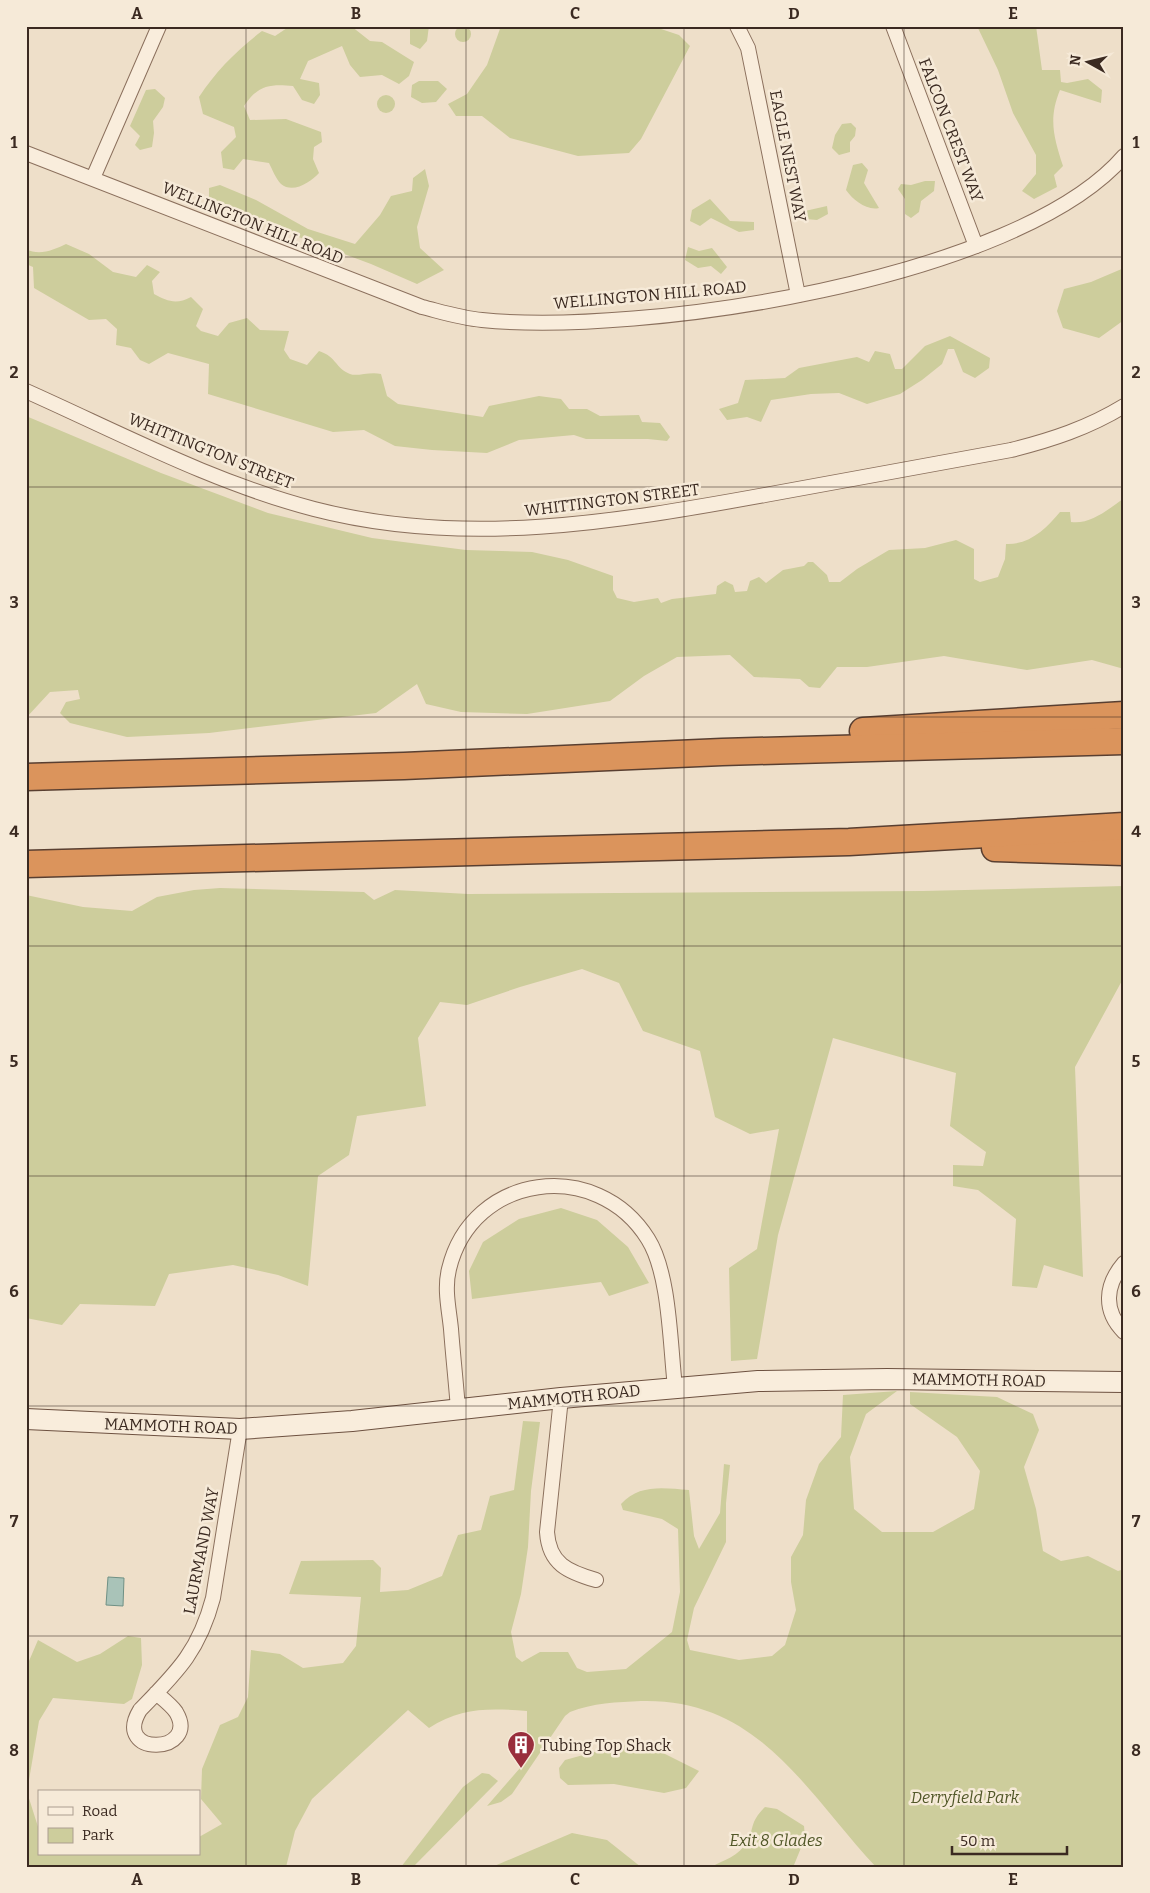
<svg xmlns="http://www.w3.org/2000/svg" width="1150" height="1893" viewBox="0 0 1150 1893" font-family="Bitter,serif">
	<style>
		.green { fill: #cdcd9c }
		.water { fill: #a9c3b8; stroke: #709185 }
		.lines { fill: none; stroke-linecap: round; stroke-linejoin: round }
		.minor-casing { stroke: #8b705d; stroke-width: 16 }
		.secondary-casing { stroke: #6d5140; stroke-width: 22 }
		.motorway-casing { stroke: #593f31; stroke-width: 29 }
		.minor { stroke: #f9eddc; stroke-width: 14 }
		.secondary { stroke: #f9eddc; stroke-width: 20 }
		.motorway { stroke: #db945c; stroke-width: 26 }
		.grid { fill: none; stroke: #3b2a21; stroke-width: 1; stroke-opacity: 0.55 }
		.labels { text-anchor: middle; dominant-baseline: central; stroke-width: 5; stroke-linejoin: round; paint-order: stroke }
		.street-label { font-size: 16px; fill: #3b2a21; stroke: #f6ead8 }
		.poi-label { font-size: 16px; fill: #3b2a21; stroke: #f6ead8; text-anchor: start }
		.park-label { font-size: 16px; font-style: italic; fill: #515728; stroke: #f6ead8 }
		.neatline { fill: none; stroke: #3b2a21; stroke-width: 2 }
		.grid-label { font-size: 16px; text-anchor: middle; font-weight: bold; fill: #3b2a21 }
	</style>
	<rect width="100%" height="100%" fill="#eedfc9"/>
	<g class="green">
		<circle cx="463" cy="34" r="8"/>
		<path d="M 290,26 L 351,26 L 370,41 L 382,42 L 414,62 L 409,76 L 399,84 L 382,75 L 360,77 L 350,65 L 342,46 L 308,61 L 300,79 L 319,83 L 320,95 L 314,104 L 302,100 L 293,86 C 270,84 258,85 244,106 L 250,120 L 286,119 L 321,132 L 322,142 L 314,147 L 313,159 L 319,173 C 311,182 293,194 281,184 C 276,179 272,169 269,163 L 243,159 L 234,170 L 223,168 L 221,152 L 236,137 L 234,127 L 203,114 L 199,97 C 216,71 237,50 262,31 L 275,36 Z"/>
		<polygon points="410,26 429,26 427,41 420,49 410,44"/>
		<polygon points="501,26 652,26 679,35 690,46 641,139 629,153 578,156 510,138 482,116 456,116 448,104 467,94 487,65"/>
		<path d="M 977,26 L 1036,26 L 1042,70 L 1060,70 L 1061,82 L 1067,83 L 1088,79 L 1102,90 L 1101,103 L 1060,90 C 1048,119 1054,138 1063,166 L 1054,175 L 1057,187 L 1034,199 L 1022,191 L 1036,174 L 1036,155 L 1013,113 L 998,70 Z"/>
		<polygon points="419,81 438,81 447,89 436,102 422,103 411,97 412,85"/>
		<polygon points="155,89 165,98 163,107 153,121 154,133 152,147 140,150 135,145 140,136 130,126 146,90"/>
		<circle cx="386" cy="104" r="9"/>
		<polygon points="851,123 856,128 855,136 850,142 850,152 839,155 832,148 835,135 842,124"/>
		<path d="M 862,163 L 868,170 L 864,183 L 879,208 C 867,211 853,200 846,190 L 853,165 Z"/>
		<polygon points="425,169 429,186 417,227 420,248 444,270 417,284 371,264 269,226 209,197 209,188 220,185 256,200 308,229 355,244 380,215 391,196 412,191 413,178"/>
		<polygon points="925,181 935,181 934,191 921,201 919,212 911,218 905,214 905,199 898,189 901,184 911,185"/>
		<polygon points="710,199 730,221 754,222 754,230 739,232 711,218 700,226 690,221 692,210"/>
		<polygon points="827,206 828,214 817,220 806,219 805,211"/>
		<path d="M 66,244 L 89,254 L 113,272 L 136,277 L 147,265 L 160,272 L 152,281 L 154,294 C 167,301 176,305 191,297 L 203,309 L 196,326 L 201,331 L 218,336 L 229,323 L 247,318 L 260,330 L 289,331 L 284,350 L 290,359 L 307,365 L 319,351 C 337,357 335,368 350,374 C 357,377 370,371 381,374 L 387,396 L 398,404 L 483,417 L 489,406 L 539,396 L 561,399 L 569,409 L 587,409 L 600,416 L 639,415 L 642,422 L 660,423 L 670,437 L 667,441 L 648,439 L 586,439 L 574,435 L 519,440 L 487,453 L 432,450 L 395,446 L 364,430 L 333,432 L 208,394 L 209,364 L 168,353 L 149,364 L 140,360 L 131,348 L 116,345 L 117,329 L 106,319 L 89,320 L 34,288 L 33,267 L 26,264 L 26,249 C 39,256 54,250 66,244 Z"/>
		<polygon points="688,247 699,251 712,248 727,267 721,274 711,266 698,268 685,260"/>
		<polygon points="1124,268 1124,320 1099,338 1063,328 1057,311 1064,289 1091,282"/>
		<polygon points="950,336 990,358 989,368 975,378 963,372 954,349 948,349 942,364 922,380 900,394 867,404 839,393 811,394 771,400 761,422 747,417 727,420 719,409 738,403 745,380 785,378 799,368 857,357 869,362 875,351 890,354 895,369 902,369 925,346"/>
		<path d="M 26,416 L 161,473 L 268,513 L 372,538 L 466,550 L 532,552 L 568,560 L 613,576 L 613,590 L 617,598 L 634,602 L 658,598 L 661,603 L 672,599 L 716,594 L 717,586 L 725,581 L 733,585 L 735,592 L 747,591 L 750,581 L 759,577 L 766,583 L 783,570 L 804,566 L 808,562 L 813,562 L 827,575 L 829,582 L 840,582 L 857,569 L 889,550 L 925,548 L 956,540 L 974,549 L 974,579 L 980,582 L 998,577 L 1005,559 L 1006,544 C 1029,545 1046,529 1060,512 L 1070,512 L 1071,522 C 1090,525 1109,509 1124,498 L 1124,669 L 1092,660 L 1027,670 L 944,656 L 867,667 L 837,667 L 820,688 L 809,687 L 800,679 L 754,677 L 730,655 L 677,657 L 644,676 L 610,701 L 527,714 L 461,712 L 426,704 L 417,684 L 376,713 L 209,733 L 127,737 L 70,723 L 60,713 L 66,702 L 80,699 L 78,690 L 50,692 L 26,718 Z"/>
		<polygon points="1124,886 1124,977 1075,1067 1083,1277 1044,1265 1037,1288 1012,1286 1016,1219 978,1190 953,1186 953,1165 983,1166 986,1152 950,1126 956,1073 833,1038 778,1235 757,1359 731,1361 729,1268 757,1249 779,1129 750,1134 715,1117 700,1051 643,1031 619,983 582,969 520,987 467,1005 440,1002 418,1038 426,1106 357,1116 349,1155 318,1176 308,1286 278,1275 233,1265 169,1274 155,1306 80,1304 62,1325 26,1318 26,895 83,907 132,911 157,897 194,890 220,888 364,892 374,900 395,890 468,894 923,891"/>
		<polygon points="561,1208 597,1220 628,1247 649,1283 609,1296 601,1282 472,1299 469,1271 483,1242 519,1219"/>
		<path d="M 897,1391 L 866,1414 L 850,1457 L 854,1509 L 882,1532 L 933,1532 L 974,1509 L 980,1471 L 957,1437 L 910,1404 L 910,1392 L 997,1397 L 1033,1414 L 1039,1430 L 1024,1467 L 1036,1509 L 1043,1551 L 1061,1561 L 1088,1556 L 1118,1571 L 1124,1569 L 1124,1867 L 876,1867 C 805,1791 759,1698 641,1701 C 618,1702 592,1703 570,1712 L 565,1716 L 512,1794 L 501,1802 L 487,1806 L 527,1760 L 527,1711 C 490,1708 461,1707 429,1728 L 408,1710 L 312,1799 L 295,1831 L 286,1867 L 26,1867 L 26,1668 L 38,1640 L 77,1662 L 100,1654 L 128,1636 L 141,1638 L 142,1665 L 132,1699 L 124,1704 L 53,1698 L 39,1721 L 27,1792 L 39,1830 L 39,1854 L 199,1854 L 199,1837 L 222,1824 L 201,1799 L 202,1769 L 220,1725 L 238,1717 L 248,1697 L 251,1650 L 280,1654 L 303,1668 L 343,1663 L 356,1646 L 361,1597 L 289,1594 L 301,1561 L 373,1560 L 381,1568 L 380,1592 L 408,1590 L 442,1576 L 458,1535 L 481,1530 L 490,1496 L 514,1490 L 523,1421 L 540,1422 L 531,1491 L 528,1547 L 521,1594 L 511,1632 L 516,1657 L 522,1662 L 540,1652 L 568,1652 L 577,1668 L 587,1672 L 626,1669 L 672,1632 L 680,1592 L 678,1529 L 662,1519 L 623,1510 L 621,1504 C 639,1484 663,1488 689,1490 L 694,1536 L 699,1549 L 720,1513 L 724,1464 L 730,1465 L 726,1503 L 726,1542 L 694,1608 L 687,1640 L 690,1650 L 739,1660 L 772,1656 L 785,1645 L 796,1610 L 791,1582 L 791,1557 L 803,1535 L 806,1500 L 819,1464 L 841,1437 L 843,1395 Z"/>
		<polygon points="620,1745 657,1750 699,1771 686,1788 664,1793 614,1784 568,1785 560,1778 559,1768 565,1760"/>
		<polygon points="482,1773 489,1774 498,1781 413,1867 401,1867 463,1787"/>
		<path d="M 765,1807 L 777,1809 L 804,1826 L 805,1838 L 794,1865 L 791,1867 L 711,1867 C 724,1860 739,1856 747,1842 C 755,1827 749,1823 765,1807 Z"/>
		<polygon points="572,1833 607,1840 641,1867 492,1867"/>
	</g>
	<polygon class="water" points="108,1577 124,1578 123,1606 106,1605"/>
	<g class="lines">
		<defs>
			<g id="minor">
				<polyline points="737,26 748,48 798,295"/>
				<polyline points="893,26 976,246"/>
				<path d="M 26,153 L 422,307 C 442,312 461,318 482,320 C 639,336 1017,280 1124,156"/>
				<polyline points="93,178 159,26"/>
				<path d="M 26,391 C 120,433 214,483 314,509 C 464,548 616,522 765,495 C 847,480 929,465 1011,450 C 1051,440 1088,428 1124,406"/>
				<path d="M 1124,1263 C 1105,1285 1103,1311 1124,1332"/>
				<path d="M 561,1398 L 547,1532 C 549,1564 568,1572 596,1580"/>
				<path d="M 458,1409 C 456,1382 453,1356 451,1329 C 449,1309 444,1289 449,1269 C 472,1173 597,1157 648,1239 C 670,1274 670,1345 675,1387"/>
				<path d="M 156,1693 C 163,1699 171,1705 176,1712 C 201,1754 111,1758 140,1710 C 177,1672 199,1651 213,1598 L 240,1429"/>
			</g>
			<polyline id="secondary" points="26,1419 240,1429 352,1421 561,1398 758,1381 887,1379 1124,1382"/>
			<g id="motorway">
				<polyline points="863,731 1124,715"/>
				<polyline points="26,777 404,766 722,752 1124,741"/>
				<polyline points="995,848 1124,852"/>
				<polyline points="26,864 849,842 1124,826"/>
			</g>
		</defs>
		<use href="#minor" class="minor-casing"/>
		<use href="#secondary" class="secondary-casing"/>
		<use href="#motorway" class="motorway-casing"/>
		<use href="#minor" class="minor"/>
		<use href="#secondary" class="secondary"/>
		<use href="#motorway" class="motorway"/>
	</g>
	<path class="grid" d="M 246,26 L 246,1867M 466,26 L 466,1867M 684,26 L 684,1867M 904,26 L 904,1867M 26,257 L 1124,257M 26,487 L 1124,487M 26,717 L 1124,717M 26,946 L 1124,946M 26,1176 L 1124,1176M 26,1406 L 1124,1406M 26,1636 L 1124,1636"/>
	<defs>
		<symbol id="building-pin" viewBox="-11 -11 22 30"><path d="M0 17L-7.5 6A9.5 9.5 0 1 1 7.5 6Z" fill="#992e3c" stroke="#f6ead8"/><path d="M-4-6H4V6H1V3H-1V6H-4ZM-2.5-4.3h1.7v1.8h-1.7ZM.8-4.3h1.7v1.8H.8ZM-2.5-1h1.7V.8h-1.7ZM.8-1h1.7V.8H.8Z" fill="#fff"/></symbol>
	</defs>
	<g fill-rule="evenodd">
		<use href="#building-pin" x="505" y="1729" width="32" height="43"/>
	</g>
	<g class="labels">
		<g class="street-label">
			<text transform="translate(951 130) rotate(69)">FALCON CREST WAY</text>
			<text transform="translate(788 156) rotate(79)">EAGLE NEST WAY</text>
			<text transform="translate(253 223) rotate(22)">WELLINGTON HILL ROAD</text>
			<text transform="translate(650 295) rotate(-5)">WELLINGTON HILL ROAD</text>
			<text transform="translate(211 451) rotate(22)">WHITTINGTON STREET</text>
			<text transform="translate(612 500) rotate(-7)">WHITTINGTON STREET</text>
			<text transform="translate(979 1380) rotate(1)">MAMMOTH ROAD</text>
			<text transform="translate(574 1397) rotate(-6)">MAMMOTH ROAD</text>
			<text transform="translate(171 1426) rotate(2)">MAMMOTH ROAD</text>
			<text transform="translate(201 1551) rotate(-79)">LAURMAND WAY</text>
		</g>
		<g class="poi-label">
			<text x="540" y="1745">Tubing Top Shack</text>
		</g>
		<g class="park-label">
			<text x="965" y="1797">Derryfield Park</text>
			<text x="776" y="1840">Exit 8 Glades</text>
		</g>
	</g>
	<rect width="1150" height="1893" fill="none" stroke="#f6ead8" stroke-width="55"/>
	<rect x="38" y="1790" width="162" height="65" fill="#f6ead8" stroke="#ab9d8f"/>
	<rect x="48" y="1807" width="25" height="8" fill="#f9eddc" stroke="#ab9d8f"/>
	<text x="82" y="1816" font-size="15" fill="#3b2a21">Road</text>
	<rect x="48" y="1828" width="25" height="15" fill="#cdcd9c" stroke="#ab9d8f"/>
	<text x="82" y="1840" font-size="15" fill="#3b2a21">Park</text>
	<g transform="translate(1088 62) rotate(278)" stroke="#f6ead8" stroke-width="4" paint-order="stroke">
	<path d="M0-4L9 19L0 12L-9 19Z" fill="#3b2a21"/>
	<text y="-8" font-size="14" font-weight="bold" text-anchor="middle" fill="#3b2a21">N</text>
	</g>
	<path d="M952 1846v8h115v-8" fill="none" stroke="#3b2a21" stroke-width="2.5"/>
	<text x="960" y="1846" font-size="15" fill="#3b2a21" stroke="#f6ead8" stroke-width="4" paint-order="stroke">50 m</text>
	<rect x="28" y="28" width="1094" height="1838" class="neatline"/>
	<g class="grid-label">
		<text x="137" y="19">A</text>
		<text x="356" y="19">B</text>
		<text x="575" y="19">C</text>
		<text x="794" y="19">D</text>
		<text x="1013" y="19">E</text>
		<text x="14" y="148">1</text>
		<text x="1136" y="148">1</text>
		<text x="14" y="378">2</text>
		<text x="1136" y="378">2</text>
		<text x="14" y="608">3</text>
		<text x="1136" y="608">3</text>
		<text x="14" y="837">4</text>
		<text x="1136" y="837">4</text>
		<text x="14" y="1067">5</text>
		<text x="1136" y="1067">5</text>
		<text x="14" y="1297">6</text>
		<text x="1136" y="1297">6</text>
		<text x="14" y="1527">7</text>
		<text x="1136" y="1527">7</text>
		<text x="14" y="1756">8</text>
		<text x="1136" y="1756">8</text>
		<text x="137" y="1885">A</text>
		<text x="356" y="1885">B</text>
		<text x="575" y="1885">C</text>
		<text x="794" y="1885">D</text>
		<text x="1013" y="1885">E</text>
	</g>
</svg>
